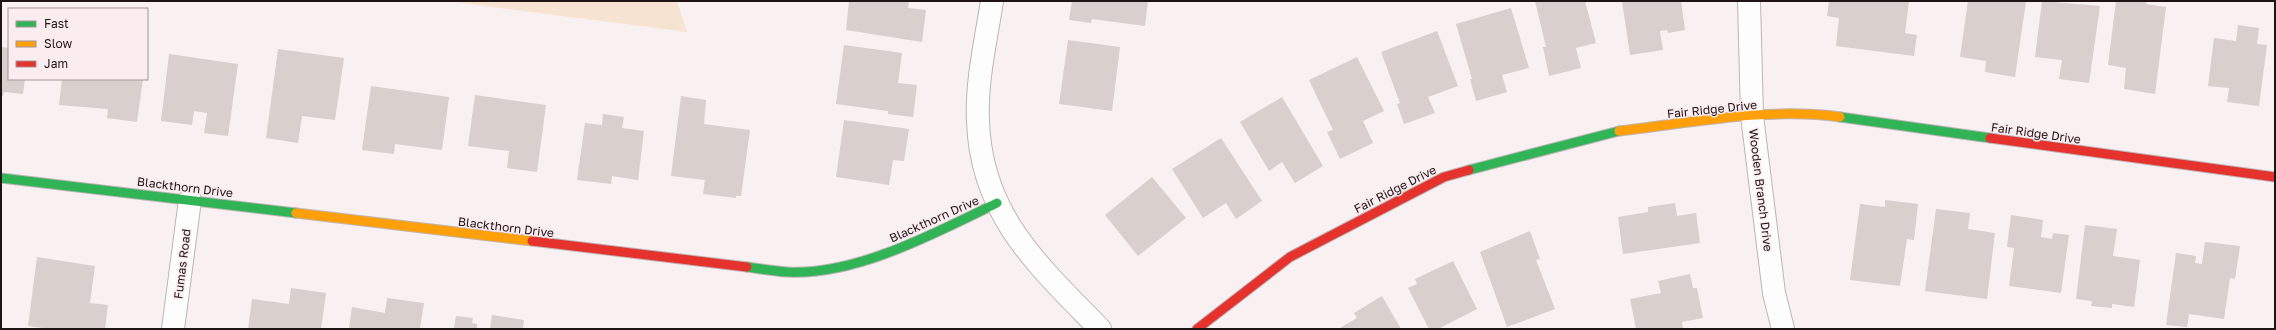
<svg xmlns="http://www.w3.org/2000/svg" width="2276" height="330" viewBox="0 0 2276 330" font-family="'Golos Text',sans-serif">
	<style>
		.green { fill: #f7e3d2 }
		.building { fill: #d9cfcd }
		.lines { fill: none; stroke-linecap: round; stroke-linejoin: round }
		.street-casing { stroke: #bdb4b5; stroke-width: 24 }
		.fast-casing { stroke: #bdb4b5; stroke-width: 11 }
		.slow-casing { stroke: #bdb4b5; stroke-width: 11 }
		.jam-casing { stroke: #bdb4b5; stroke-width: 11 }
		.street { stroke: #fefdfd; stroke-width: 22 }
		.fast { stroke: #30b455; stroke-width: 9 }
		.slow { stroke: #ff9f0a; stroke-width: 9 }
		.jam { stroke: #e5322d; stroke-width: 9 }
		.labels { text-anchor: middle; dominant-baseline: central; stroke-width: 3; stroke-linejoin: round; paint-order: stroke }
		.street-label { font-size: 12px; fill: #1f1316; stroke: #fbecef }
	</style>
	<rect width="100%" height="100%" fill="#f8f0f1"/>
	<polygon class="green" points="447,1 677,1 687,32"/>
	<g class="building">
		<polygon points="849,1 909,1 908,8 926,10 922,42 846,30"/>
		<polygon points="1072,1 1148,1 1145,26 1092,19 1091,23 1069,20"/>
		<polygon points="1535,1 1585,1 1596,43 1576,48 1581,68 1549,76 1543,47 1546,47"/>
		<polygon points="1622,1 1681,1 1685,30 1668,33 1667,30 1660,31 1663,50 1630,55"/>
		<polygon points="1829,1 1909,1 1905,33 1917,35 1914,56 1836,46 1839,18 1827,16"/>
		<polygon points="1968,1 2026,1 2015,77 1985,72 1986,61 1960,57"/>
		<polygon points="2042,1 2100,6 2089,83 2059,79 2062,60 2035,57"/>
		<polygon points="2116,1 2147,1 2146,4 2166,7 2155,94 2124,89 2126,68 2108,65"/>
		<polygon points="1511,8 1529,68 1502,75 1507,92 1476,101 1470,79 1472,79 1456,24"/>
		<polygon points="2238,25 2259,28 2257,44 2267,45 2259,106 2227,102 2229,88 2208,86 2214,38 2236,41"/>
		<polygon points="1437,31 1458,86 1428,97 1435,113 1404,124 1397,104 1400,103 1381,52"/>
		<polygon points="1068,40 1120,47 1112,111 1059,104"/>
		<polygon points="844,45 902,53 898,83 917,85 913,117 888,114 888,111 836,104"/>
		<polygon points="1,47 9,48 9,79 25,79 23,94 4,92 3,96 1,96"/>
		<polygon points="278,49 344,58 335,120 302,116 298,143 266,138"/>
		<polygon points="169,54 238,64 228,136 204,133 207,113 194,111 192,125 161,121"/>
		<polygon points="1357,57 1384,111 1363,121 1373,143 1340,159 1327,132 1333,130 1309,80"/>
		<polygon points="62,79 143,79 137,122 107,118 108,109 59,105"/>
		<polygon points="371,86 449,97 442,150 395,144 394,154 362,150"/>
		<polygon points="475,95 546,105 537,172 507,168 509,151 468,146"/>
		<polygon points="681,96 706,100 704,124 750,130 741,196 736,196 736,198 703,194 705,180 671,176"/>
		<polygon points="1282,97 1323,166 1295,183 1282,162 1269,171 1240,122"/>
		<polygon points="603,114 624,117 622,128 644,131 638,180 612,176 611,184 577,180 585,123 602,125"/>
		<polygon points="844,120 909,129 904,161 893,160 889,185 836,177"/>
		<polygon points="1221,138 1262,201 1236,219 1226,203 1203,218 1172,169"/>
		<polygon points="1152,177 1186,218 1138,256 1105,215"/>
		<polygon points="1885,200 1918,204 1914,240 1907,239 1900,286 1850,280 1860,204 1885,207"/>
		<polygon points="1675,203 1677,216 1696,213 1700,243 1623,254 1618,217 1648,212 1648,207"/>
		<polygon points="1936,209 1970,213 1968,229 1995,233 1987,299 1925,291"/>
		<polygon points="2011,215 2043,220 2041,237 2052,239 2053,233 2069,235 2061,293 2009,286 2014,248 2007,247"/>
		<polygon points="2085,225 2117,229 2113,256 2140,260 2134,307 2112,304 2112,308 2091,306 2092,301 2076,299"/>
		<polygon points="1530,231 1540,259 1536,260 1555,309 1507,327 1480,252"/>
		<polygon points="2205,242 2240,246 2235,279 2230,278 2224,319 2189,314 2187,327 2166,325 2176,253 2196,256 2195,263 2202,264"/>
		<polygon points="37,257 95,266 90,303 108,305 105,329 50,329 28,326"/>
		<polygon points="1453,261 1477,309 1438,329 1429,329 1408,288 1417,284 1415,279"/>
		<polygon points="1690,274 1693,288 1697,288 1703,318 1682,322 1683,329 1636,329 1630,299 1661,293 1658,281"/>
		<polygon points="291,288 326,293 321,329 248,329 252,299 289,304"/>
		<polygon points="1382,296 1401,329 1338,329 1357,318 1354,313"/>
		<polygon points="387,298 424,303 420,329 349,329 352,307 385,313"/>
		<polygon points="492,315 524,320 523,329 490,329"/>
		<polygon points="456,316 473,318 472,323 477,324 477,329 454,329"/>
	</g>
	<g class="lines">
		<defs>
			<g id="street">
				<path d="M 992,1 C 986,40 976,82 978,121 C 981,216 1039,266 1100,329"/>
				<polyline points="1749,1 1752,116 1774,293 1783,329"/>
				<polyline points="173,329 190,200"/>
			</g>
			<g id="fast">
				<polyline points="1840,117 1990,138"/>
				<polyline points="1469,170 1619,131"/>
				<polyline points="1,178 296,213"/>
				<path d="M 747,267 C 761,269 774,271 787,272 C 856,276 937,232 997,203"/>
			</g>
			<g id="slow">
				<path d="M 1619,131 C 1691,123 1768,107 1840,117"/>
				<polyline points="296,213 532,241"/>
			</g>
			<g id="jam">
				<polyline points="1990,138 2275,177"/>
				<polyline points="532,241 747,267"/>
				<polyline points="1197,329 1290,257 1444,177 1469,170"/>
			</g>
		</defs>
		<use href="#street" class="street-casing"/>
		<use href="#fast" class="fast-casing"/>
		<use href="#slow" class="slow-casing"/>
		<use href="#jam" class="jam-casing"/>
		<use href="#street" class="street"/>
		<use href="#fast" class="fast"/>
		<use href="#slow" class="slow"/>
		<use href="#jam" class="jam"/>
	</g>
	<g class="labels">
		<g class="street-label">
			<text transform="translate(1712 109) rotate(-6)">Fair Ridge Drive</text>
			<text transform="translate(2036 133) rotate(8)">Fair Ridge Drive</text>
			<text transform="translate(185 187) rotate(7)">Blackthorn Drive</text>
			<text transform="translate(1395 189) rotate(-27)">Fair Ridge Drive</text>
			<text transform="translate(1761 190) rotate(83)">Wooden Branch Drive</text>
			<text transform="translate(934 219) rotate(-24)">Blackthorn Drive</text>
			<text transform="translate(506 227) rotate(7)">Blackthorn Drive</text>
			<text transform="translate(182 264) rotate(-83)">Fumas Road</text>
		</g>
	</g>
	<rect width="2276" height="330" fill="none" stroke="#1f1316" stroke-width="4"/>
	<rect x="8" y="8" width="140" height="72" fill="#fbecef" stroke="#a39598"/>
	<rect x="16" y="21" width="20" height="6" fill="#30b455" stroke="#a39598"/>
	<text x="44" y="28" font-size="12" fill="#1f1316">Fast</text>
	<rect x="16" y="41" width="20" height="6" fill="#ff9f0a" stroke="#a39598"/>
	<text x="44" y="48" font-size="12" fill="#1f1316">Slow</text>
	<rect x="16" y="61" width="20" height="6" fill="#e5322d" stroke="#a39598"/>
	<text x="44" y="68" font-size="12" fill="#1f1316">Jam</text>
</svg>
